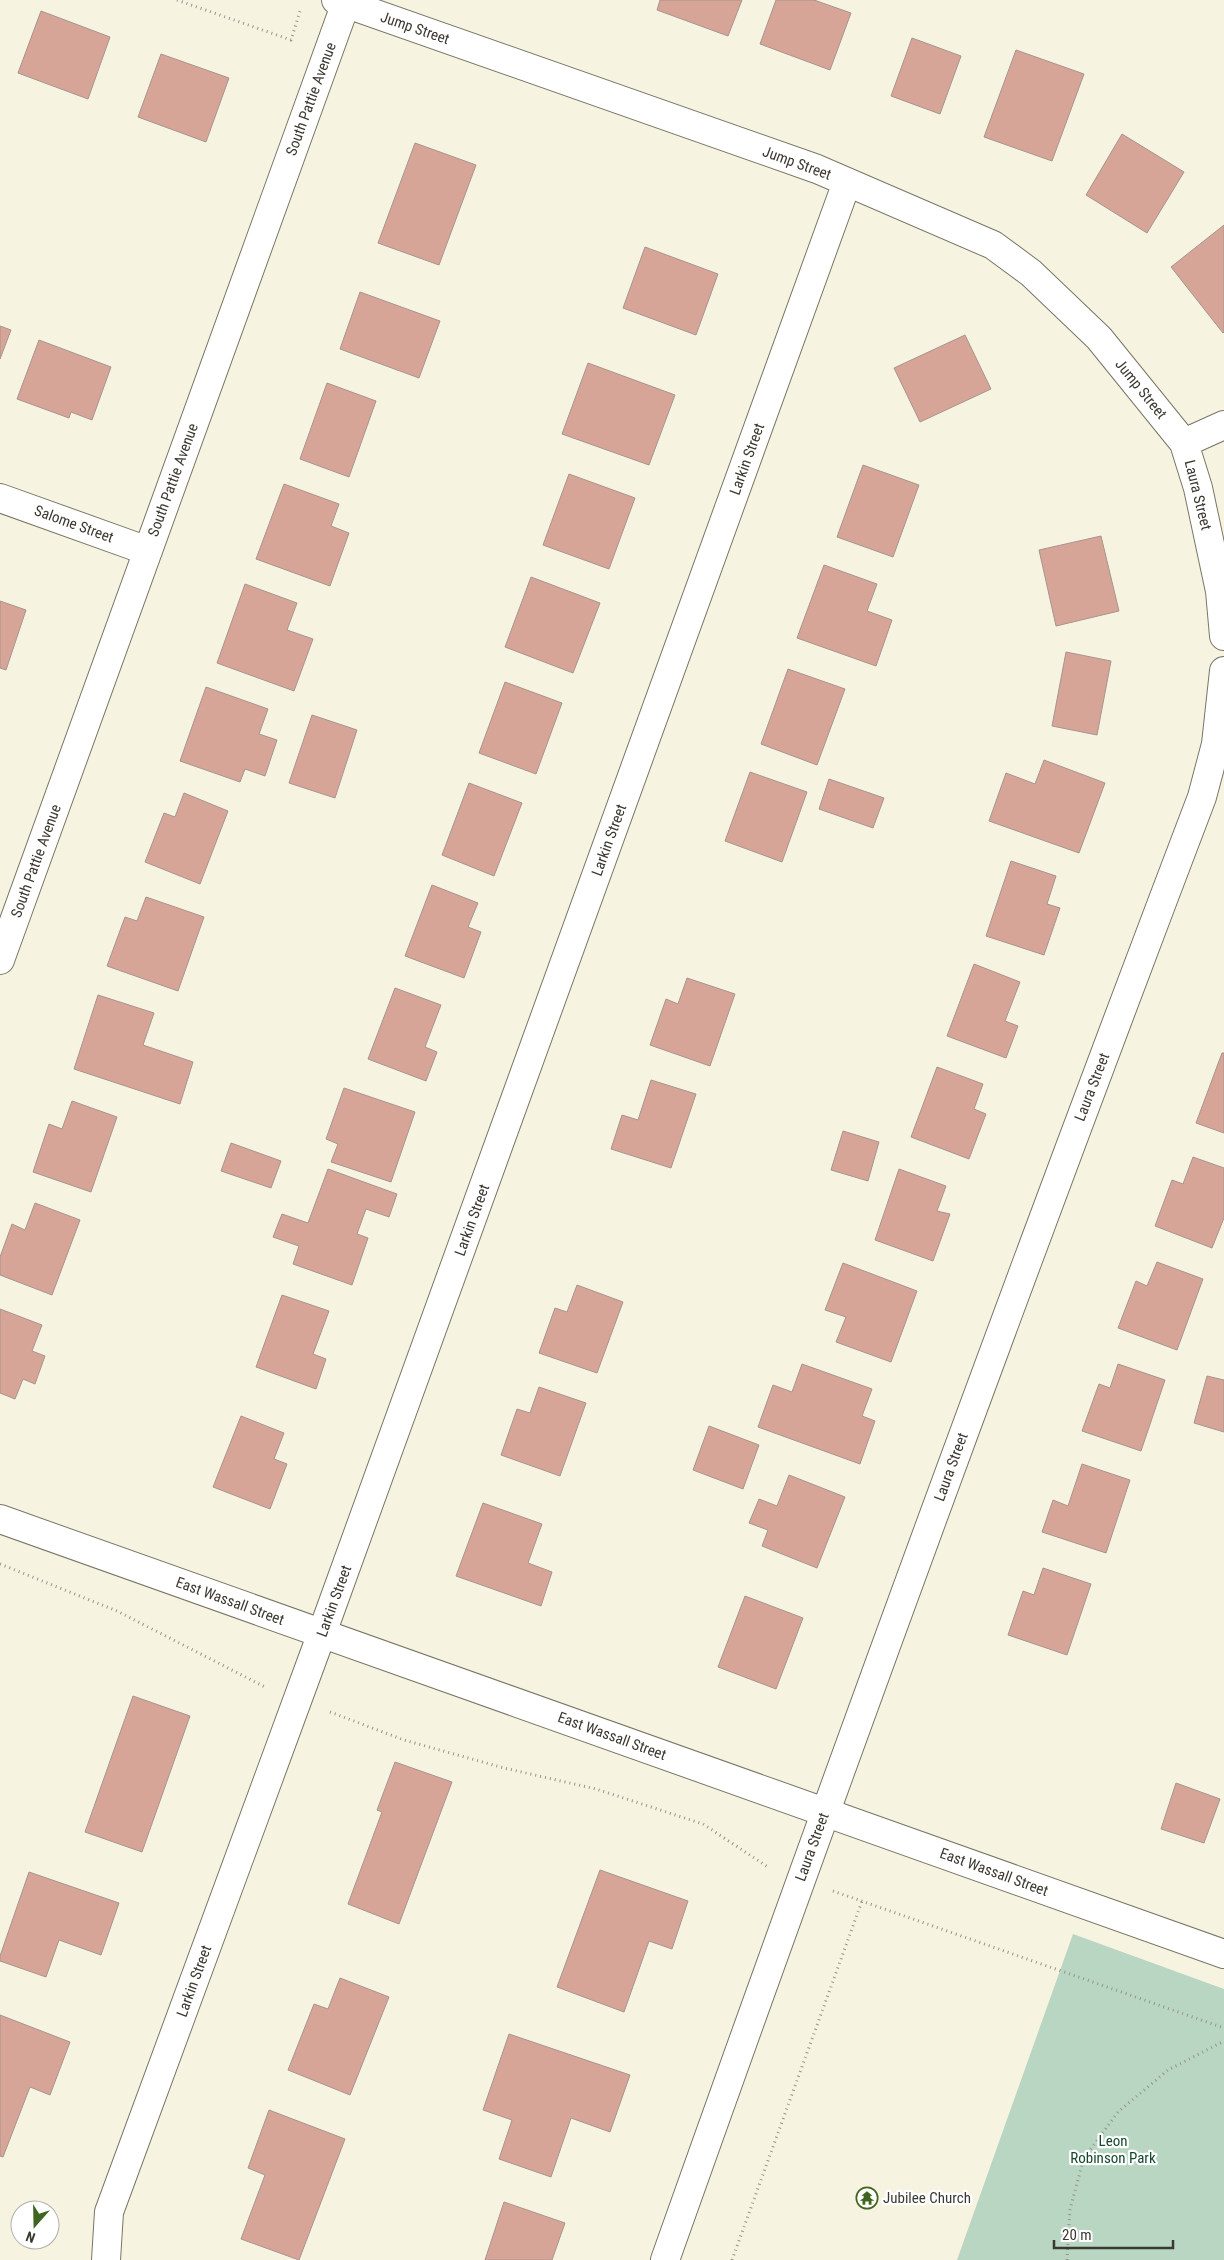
<svg xmlns="http://www.w3.org/2000/svg" width="1224" height="2260" viewBox="0 0 1224 2260" font-family="'Roboto Condensed',sans-serif">
	<rect width="100%" height="100%" fill="#f6f4e1"/>
	<path fill="#b8d6c2" d="M 1073,1934 L 1224,1989 L 1224,2260 L 957,2260 Z"/>
	<path fill="#d7a597" stroke="#a7948e" d="M 660,0 L 742,0 L 728,36 L 657,10 Z
		M 776,0 L 814,0 L 851,13 L 830,70 L 760,44 Z
		M 41,11 L 110,37 L 88,99 L 18,73 Z
		M 912,38 L 961,56 L 940,114 L 891,96 Z
		M 1016,50 L 1084,74 L 1052,161 L 984,137 Z
		M 161,54 L 229,78 L 206,142 L 138,117 Z
		M 1122,134 L 1184,172 L 1147,233 L 1086,195 Z
		M 415,143 L 476,165 L 439,265 L 378,243 Z
		M 1224,225 L 1224,332 L 1223,333 L 1171,267 Z
		M 645,247 L 718,274 L 696,335 L 623,308 Z
		M 360,292 L 440,321 L 419,378 L 340,349 Z
		M 0,326 L 11,330 L 0,359 Z
		M 965,335 L 991,389 L 920,422 L 894,368 Z
		M 39,340 L 111,367 L 92,420 L 71,412 L 69,418 L 17,399 Z
		M 588,363 L 675,395 L 649,465 L 562,434 Z
		M 327,383 L 376,401 L 349,477 L 300,459 Z
		M 863,465 L 919,485 L 893,557 L 837,537 Z
		M 569,474 L 635,498 L 609,569 L 543,545 Z
		M 284,484 L 339,504 L 331,526 L 349,533 L 330,586 L 256,559 Z
		M 1101,536 L 1119,611 L 1056,626 L 1039,550 Z
		M 824,565 L 877,584 L 867,611 L 892,620 L 876,666 L 797,638 Z
		M 531,577 L 600,603 L 573,673 L 505,647 Z
		M 245,584 L 297,603 L 287,630 L 313,639 L 294,691 L 217,663 Z
		M 0,601 L 26,610 L 6,670 L 0,668 Z
		M 1066,652 L 1111,661 L 1097,735 L 1052,726 Z
		M 788,669 L 845,689 L 817,765 L 761,744 Z
		M 505,682 L 562,703 L 536,774 L 479,753 Z
		M 206,687 L 268,709 L 259,734 L 277,740 L 265,776 L 245,769 L 240,782 L 180,761 Z
		M 312,715 L 357,730 L 335,798 L 289,783 Z
		M 1044,760 L 1105,783 L 1079,853 L 989,821 L 1006,773 L 1035,784 Z
		M 750,772 L 807,792 L 782,862 L 725,841 Z
		M 829,779 L 884,798 L 873,828 L 819,809 Z
		M 469,783 L 522,803 L 494,876 L 442,855 Z
		M 184,793 L 228,811 L 200,884 L 145,862 L 164,813 L 175,817 Z
		M 1011,861 L 1056,876 L 1047,904 L 1060,908 L 1044,955 L 986,936 Z
		M 432,885 L 478,903 L 468,927 L 481,932 L 464,978 L 405,956 Z
		M 146,897 L 204,917 L 178,991 L 107,966 L 125,917 L 137,921 Z
		M 974,964 L 1020,982 L 1005,1021 L 1018,1026 L 1006,1058 L 947,1036 Z
		M 687,978 L 735,994 L 710,1066 L 650,1045 L 666,999 L 678,1004 Z
		M 395,988 L 441,1005 L 425,1047 L 437,1052 L 426,1081 L 368,1059 Z
		M 98,995 L 154,1013 L 143,1045 L 193,1062 L 180,1104 L 74,1069 Z
		M 1222,1053 L 1224,1053 L 1224,1133 L 1196,1123 Z
		M 937,1067 L 983,1084 L 974,1109 L 986,1114 L 969,1159 L 911,1137 Z
		M 651,1080 L 696,1094 L 671,1168 L 611,1149 L 622,1115 L 638,1120 Z
		M 344,1088 L 415,1112 L 391,1182 L 331,1162 L 338,1144 L 326,1139 Z
		M 72,1101 L 117,1117 L 91,1192 L 33,1172 L 49,1124 L 62,1129 Z
		M 843,1131 L 879,1142 L 868,1181 L 831,1170 Z
		M 231,1143 L 281,1161 L 271,1188 L 221,1171 Z
		M 1193,1157 L 1224,1168 L 1224,1218 L 1212,1248 L 1155,1226 L 1172,1180 L 1183,1184 Z
		M 328,1169 L 397,1194 L 389,1217 L 366,1209 L 357,1234 L 368,1238 L 352,1285 L 293,1264 L 299,1246 L 273,1237 L 282,1214 L 308,1223 Z
		M 899,1169 L 946,1186 L 937,1211 L 950,1214 L 933,1261 L 875,1240 Z
		M 35,1203 L 80,1220 L 52,1295 L 0,1275 L 0,1257 L 12,1224 L 25,1230 Z
		M 1157,1262 L 1203,1279 L 1177,1350 L 1118,1328 L 1136,1281 L 1147,1286 Z
		M 843,1263 L 917,1291 L 891,1362 L 836,1342 L 846,1317 L 825,1310 Z
		M 577,1285 L 623,1302 L 597,1373 L 539,1353 L 555,1308 L 567,1312 Z
		M 282,1295 L 329,1311 L 313,1354 L 326,1359 L 316,1389 L 256,1367 Z
		M 0,1309 L 42,1325 L 32,1351 L 45,1356 L 35,1384 L 23,1379 L 15,1399 L 0,1393 Z
		M 802,1364 L 872,1389 L 862,1416 L 875,1421 L 860,1464 L 758,1427 L 773,1385 L 792,1392 Z
		M 1118,1364 L 1165,1380 L 1141,1451 L 1082,1431 L 1099,1384 L 1110,1388 Z
		M 1207,1376 L 1224,1380 L 1224,1432 L 1194,1423 Z
		M 539,1387 L 586,1403 L 560,1476 L 501,1455 L 517,1409 L 530,1413 Z
		M 241,1416 L 284,1433 L 274,1459 L 287,1464 L 270,1509 L 213,1487 Z
		M 709,1426 L 759,1445 L 743,1489 L 693,1470 Z
		M 1082,1464 L 1130,1480 L 1106,1553 L 1042,1532 L 1053,1500 L 1068,1506 Z
		M 789,1475 L 845,1497 L 817,1568 L 762,1546 L 768,1530 L 749,1523 L 759,1499 L 777,1506 Z
		M 483,1503 L 542,1524 L 528,1563 L 552,1572 L 541,1606 L 456,1576 Z
		M 1043,1568 L 1091,1584 L 1067,1655 L 1008,1635 L 1023,1591 L 1034,1595 Z
		M 745,1596 L 803,1618 L 776,1689 L 718,1667 Z
		M 133,1696 L 190,1716 L 142,1852 L 85,1832 Z
		M 395,1762 L 452,1782 L 399,1924 L 348,1904 L 382,1812 L 377,1810 Z
		M 1176,1783 L 1220,1799 L 1204,1843 L 1161,1829 Z
		M 600,1870 L 688,1901 L 672,1949 L 649,1941 L 624,2012 L 557,1987 Z
		M 29,1872 L 119,1903 L 101,1955 L 59,1940 L 46,1977 L 0,1961 L 0,1956 Z
		M 340,1978 L 389,1997 L 350,2095 L 288,2070 L 314,2004 L 328,2009 Z
		M 0,2015 L 70,2042 L 50,2095 L 30,2087 L 3,2157 L 0,2156 Z
		M 509,2034 L 630,2075 L 610,2132 L 571,2118 L 551,2177 L 499,2159 L 512,2120 L 483,2110 Z
		M 269,2110 L 345,2139 L 299,2260 L 241,2239 L 265,2175 L 248,2168 Z
		M 504,2202 L 565,2223 L 552,2260 L 485,2260 Z"/>
	<g fill="none" stroke-linecap="round" stroke-linejoin="round">
		<g stroke="#797666" stroke-width="30">
			<path id="minor" d="M 336,0 L 817,169 L 993,245 L 1031,273 L 1099,338 L 1184,443 L 1198,488 L 1220,591 L 1224,636
				M 1184,443 L 1224,425
				M 0,498 L 148,551
				M 0,960 L 347,0
				M 106,2260 L 109,2212 L 322,1633 L 847,182
				M 665,2260 C 839,1770 1017,1283 1202,797 L 1216,744 L 1224,671"/>
		</g>
		<g stroke="#797666" stroke-width="30">
			<path id="tertiary" d="M 0,1519 L 1224,1954"/>
		</g>
		<path stroke="#979588" stroke-width="3" stroke-dasharray="1 4" stroke-linecap="butt" d="M 177,0 L 291,40 L 301,8
			M 0,1564 L 117,1611 L 265,1687
			M 330,1712 L 404,1740 L 504,1768 L 596,1789 L 703,1824 L 768,1867
			M 833,1891 L 1224,2028
			M 732,2260 L 862,1901
			M 1067,2260 L 1070,2209 L 1084,2158 L 1118,2112 L 1168,2070 L 1224,2041"/>
		<use href="#minor" stroke="#fff" stroke-width="28"/>
		<use href="#tertiary" stroke="#fff" stroke-width="28"/>
	</g>
	<defs>
		<g id="temple-ring" transform="scale(1.125)"><circle r="9.5" fill="#fff" stroke="#40651f" stroke-width="1.5"/><path d="M0-6L5-2H3V0L6.5 2.5H4V6H1.5V3h-3V6H-4V2.5H-6.5L-3 0V-2H-5Z" fill="#40651f"/></g>
	</defs>
	<g fill-rule="evenodd">
		<use href="#temple-ring" x="867" y="2198"/>
	</g>
	<g text-anchor="middle" dominant-baseline="central" stroke-width="4.5" stroke-linejoin="round" paint-order="stroke">
		<g font-size="15" fill="#3a3931" stroke="#fff">
			<text transform="translate(415 28) rotate(19)">Jump Street</text>
			<text transform="translate(311 99) rotate(-70)">South Pattie Avenue</text>
			<text transform="translate(797 163) rotate(20)">Jump Street</text>
			<text transform="translate(1141 389) rotate(51)">Jump Street</text>
			<text transform="translate(747 459) rotate(-70)">Larkin Street</text>
			<text transform="translate(173 480) rotate(-70)">South Pattie Avenue</text>
			<text transform="translate(1198 495) rotate(76)">Laura Street</text>
			<text transform="translate(74 524) rotate(20)">Salome Street</text>
			<text transform="translate(609 840) rotate(-70)">Larkin Street</text>
			<text transform="translate(36 861) rotate(-70)">South Pattie Avenue</text>
			<text transform="translate(1092 1087) rotate(-69)">Laura Street</text>
			<text transform="translate(472 1220) rotate(-70)">Larkin Street</text>
			<text transform="translate(951 1467) rotate(-70)">Laura Street</text>
			<text transform="translate(230 1601) rotate(20)">East Wassall Street</text>
			<text transform="translate(334 1601) rotate(-70)">Larkin Street</text>
			<text transform="translate(612 1736) rotate(20)">East Wassall Street</text>
			<text transform="translate(812 1847) rotate(-70)">Laura Street</text>
			<text transform="translate(994 1872) rotate(20)">East Wassall Street</text>
			<text transform="translate(194 1981) rotate(-70)">Larkin Street</text>
		</g>
		<g font-size="15" fill="#14482c" stroke="#fff">
			<text x="1113" y="2141">Leon<tspan x="1113" dy="17">Robinson Park</tspan></text>
		</g>
		<g font-size="15" fill="#3a3931" stroke="#fff" text-anchor="start">
			<text x="883" y="2198">Jubilee Church</text>
		</g>
	</g>
	<g transform="translate(35 2225) rotate(200)"><circle r="24" fill="#ffffff" stroke="#b0b0ad"/>
	<path d="M0-4L9 19L0 12L-9 19Z" fill="#40651f"/>
	<text y="-8" font-size="14" font-weight="bold" text-anchor="middle" fill="#3a3931">N</text>
	</g>
	<path d="M1054 2240v8h119v-8" fill="none" stroke="#3a3931" stroke-width="2.5"/>
	<text x="1062" y="2240" font-size="15" fill="#3a3931" stroke="#ffffff" stroke-width="4" paint-order="stroke">20 m</text>
</svg>
